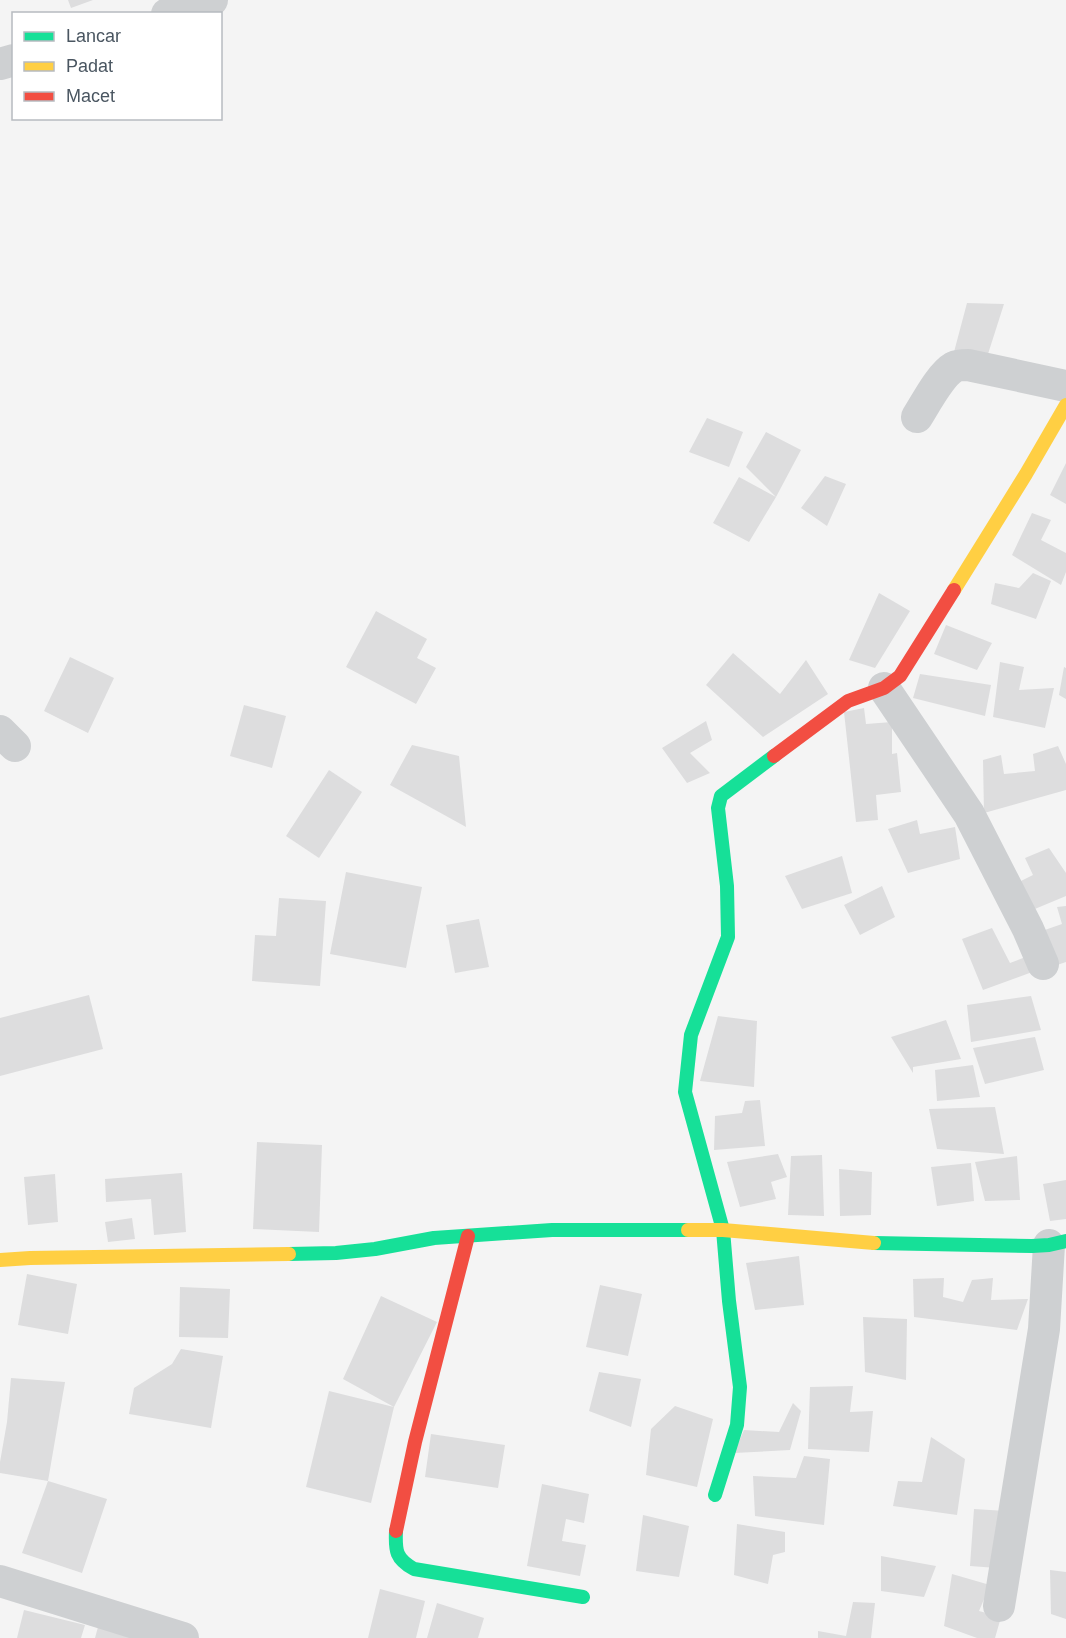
<svg xmlns="http://www.w3.org/2000/svg" width="1066" height="1638" viewBox="0 0 1066 1638" font-family="Helvetica,sans-serif">
	<rect width="100%" height="100%" fill="#f4f4f4"/>
	<path fill="#ddddde" d="M 68,0 L 93,0 L 71,8 Z
		M 967,303 L 1004,304 L 988,354 L 954,352 Z
		M 707,418 L 743,432 L 729,467 L 689,452 Z
		M 766,432 L 801,450 L 776,497 L 749,542 L 713,523 L 739,477 L 776,497 L 746,467 Z
		M 1066,463 L 1066,504 L 1050,495 Z
		M 825,476 L 846,484 L 827,526 L 801,508 Z
		M 1032,513 L 1051,520 L 1041,540 L 1066,553 L 1066,572 L 1061,585 L 1012,555 Z
		M 1033,573 L 1051,581 L 1036,619 L 991,604 L 995,583 L 1019,588 Z
		M 879,593 L 910,611 L 875,668 L 849,660 Z
		M 376,611 L 427,639 L 417,658 L 436,668 L 416,704 L 346,667 Z
		M 946,625 L 992,643 L 977,670 L 934,654 Z
		M 733,653 L 780,694 L 806,660 L 828,694 L 763,737 L 706,685 Z
		M 70,657 L 114,678 L 88,733 L 44,711 Z
		M 1000,662 L 1024,667 L 1019,690 L 1054,688 L 1045,728 L 993,717 Z
		M 1064,667 L 1066,668 L 1066,699 L 1059,695 Z
		M 920,674 L 991,685 L 985,716 L 913,698 Z
		M 244,705 L 286,716 L 272,768 L 230,756 Z
		M 864,708 L 866,724 L 892,722 L 892,754 L 897,753 L 901,792 L 876,795 L 878,820 L 856,822 L 844,712 Z
		M 706,721 L 712,740 L 690,753 L 710,773 L 687,783 L 662,748 Z
		M 412,745 L 459,756 L 466,827 L 390,785 Z
		M 1058,746 L 1066,764 L 1066,790 L 984,813 L 983,760 L 1001,755 L 1004,774 L 1035,771 L 1033,754 Z
		M 329,770 L 362,792 L 319,858 L 286,836 Z
		M 917,820 L 920,834 L 955,827 L 960,859 L 908,873 L 888,829 Z
		M 1049,848 L 1066,873 L 1066,896 L 1030,911 L 1013,885 L 1033,875 L 1025,858 Z
		M 842,856 L 852,893 L 802,909 L 785,876 Z
		M 346,872 L 422,887 L 406,968 L 330,954 Z
		M 882,886 L 895,917 L 860,935 L 844,905 Z
		M 279,898 L 326,901 L 320,986 L 252,981 L 255,935 L 276,936 Z
		M 1066,906 L 1066,962 L 1054,966 L 1039,932 L 1062,924 L 1057,907 Z
		M 479,919 L 489,967 L 455,973 L 446,925 Z
		M 992,928 L 1010,963 L 1028,956 L 1035,971 L 983,990 L 962,939 Z
		M 89,995 L 103,1049 L 0,1076 L 0,1018 Z
		M 1031,996 L 1041,1030 L 971,1042 L 967,1005 Z
		M 718,1016 L 757,1021 L 754,1087 L 700,1081 Z
		M 946,1020 L 961,1059 L 913,1067 L 913,1073 L 891,1037 Z
		M 1035,1037 L 1044,1070 L 985,1084 L 973,1048 Z
		M 973,1065 L 980,1097 L 937,1101 L 935,1070 Z
		M 760,1100 L 765,1146 L 714,1150 L 715,1116 L 742,1113 L 745,1101 Z
		M 995,1107 L 1004,1154 L 937,1149 L 929,1109 Z
		M 257,1142 L 322,1145 L 319,1232 L 253,1229 Z
		M 778,1154 L 787,1177 L 771,1182 L 776,1199 L 740,1207 L 727,1162 Z
		M 822,1155 L 824,1216 L 788,1215 L 791,1156 Z
		M 1017,1156 L 1020,1200 L 985,1201 L 975,1162 Z
		M 971,1163 L 974,1201 L 937,1206 L 931,1167 Z
		M 839,1169 L 872,1172 L 871,1215 L 840,1216 Z
		M 182,1173 L 186,1232 L 154,1235 L 151,1199 L 106,1202 L 105,1179 Z
		M 55,1174 L 58,1222 L 28,1225 L 24,1177 Z
		M 1066,1180 L 1066,1219 L 1050,1221 L 1043,1184 Z
		M 132,1218 L 135,1239 L 108,1242 L 105,1222 Z
		M 799,1256 L 804,1305 L 755,1310 L 746,1263 Z
		M 27,1274 L 77,1284 L 68,1334 L 18,1325 Z
		M 944,1278 L 943,1297 L 963,1302 L 972,1280 L 993,1278 L 991,1300 L 1028,1299 L 1017,1330 L 914,1317 L 913,1279 Z
		M 600,1285 L 642,1294 L 628,1356 L 586,1347 Z
		M 180,1287 L 230,1289 L 228,1338 L 179,1337 Z
		M 381,1296 L 437,1322 L 394,1407 L 343,1379 Z
		M 863,1317 L 907,1319 L 906,1380 L 865,1372 Z
		M 181,1349 L 223,1356 L 211,1428 L 129,1414 L 134,1388 L 172,1364 Z
		M 599,1372 L 641,1379 L 631,1427 L 589,1411 Z
		M 11,1378 L 65,1382 L 48,1481 L 107,1499 L 82,1573 L 22,1553 L 48,1481 L 0,1473 L 0,1462 L 7,1422 Z
		M 853,1386 L 850,1412 L 873,1411 L 869,1452 L 808,1449 L 810,1387 Z
		M 329,1391 L 394,1407 L 371,1503 L 306,1487 Z
		M 793,1403 L 801,1411 L 790,1450 L 734,1453 L 744,1430 L 779,1432 Z
		M 675,1406 L 713,1419 L 697,1487 L 646,1475 L 651,1429 Z
		M 431,1434 L 505,1445 L 498,1488 L 425,1477 Z
		M 931,1437 L 965,1459 L 957,1515 L 893,1506 L 898,1481 L 922,1482 Z
		M 804,1456 L 830,1459 L 824,1525 L 755,1516 L 753,1476 L 796,1478 Z
		M 542,1484 L 589,1494 L 584,1523 L 566,1519 L 562,1541 L 586,1545 L 580,1576 L 527,1566 Z
		M 974,1509 L 1006,1511 L 997,1568 L 970,1566 Z
		M 643,1515 L 689,1526 L 679,1577 L 636,1571 Z
		M 737,1524 L 785,1532 L 785,1552 L 773,1555 L 768,1584 L 734,1575 Z
		M 881,1556 L 936,1566 L 924,1597 L 881,1591 Z
		M 1050,1570 L 1066,1572 L 1066,1619 L 1051,1614 Z
		M 952,1574 L 990,1585 L 979,1611 L 1001,1617 L 995,1638 L 977,1638 L 944,1626 Z
		M 380,1589 L 425,1601 L 416,1638 L 368,1638 Z
		M 853,1602 L 875,1603 L 871,1638 L 818,1638 L 818,1631 L 846,1636 Z
		M 437,1603 L 484,1618 L 478,1638 L 427,1638 Z
		M 24,1610 L 85,1625 L 81,1638 L 17,1638 Z
		M 98,1627 L 139,1638 L 95,1638 Z"/>
	<g fill="none" stroke-linecap="round" stroke-linejoin="round">
		<path stroke="#ced0d2" stroke-width="32" d="M 167,14 L 212,0
			M 0,64 L 14,60
			M 917,417 C 926,403 940,375 954,367 C 958,365 963,365 968,365 L 1066,386
			M 884,688 L 969,814 L 1028,929 L 1043,964
			M 0,731 L 15,746
			M 0,1581 L 183,1638
			M 999,1606 L 1044,1329 L 1049,1245"/>
		<path stroke="#16e098" stroke-width="14" d="M 874,1243 L 1032,1246 L 1049,1245 L 1066,1241
			M 289,1254 L 336,1253 L 375,1249 L 434,1238 L 552,1230 L 688,1230
			M 715,1495 L 737,1425 L 740,1387 L 729,1301 L 723,1230 L 685,1092 L 691,1035 L 728,937 L 727,886 L 718,808 L 721,796 L 774,756
			M 396,1531 C 395,1551 396,1559 414,1569 L 583,1597"/>
		<path stroke="#ffcf43" stroke-width="14" d="M 954,590 L 1026,474 L 1066,405
			M 688,1230 L 723,1230 L 874,1243
			M 0,1260 L 30,1258 L 289,1254"/>
		<path stroke="#f24e42" stroke-width="14" d="M 774,756 L 848,701 L 884,688 L 900,676 L 954,590
			M 396,1531 L 415,1442 L 468,1236"/>
	</g>
	<rect x="12" y="12" width="210" height="108" fill="#ffffff" stroke="#b7bbc0" stroke-width="1.5"/>
	<rect x="24" y="32" width="30" height="9" fill="#16e098" stroke="#b7bbc0" stroke-width="1.5"/>
	<text x="66" y="42" font-size="18" fill="#4a5661">Lancar</text>
	<rect x="24" y="62" width="30" height="9" fill="#ffcf43" stroke="#b7bbc0" stroke-width="1.5"/>
	<text x="66" y="72" font-size="18" fill="#4a5661">Padat</text>
	<rect x="24" y="92" width="30" height="9" fill="#f24e42" stroke="#b7bbc0" stroke-width="1.5"/>
	<text x="66" y="102" font-size="18" fill="#4a5661">Macet</text>
</svg>
